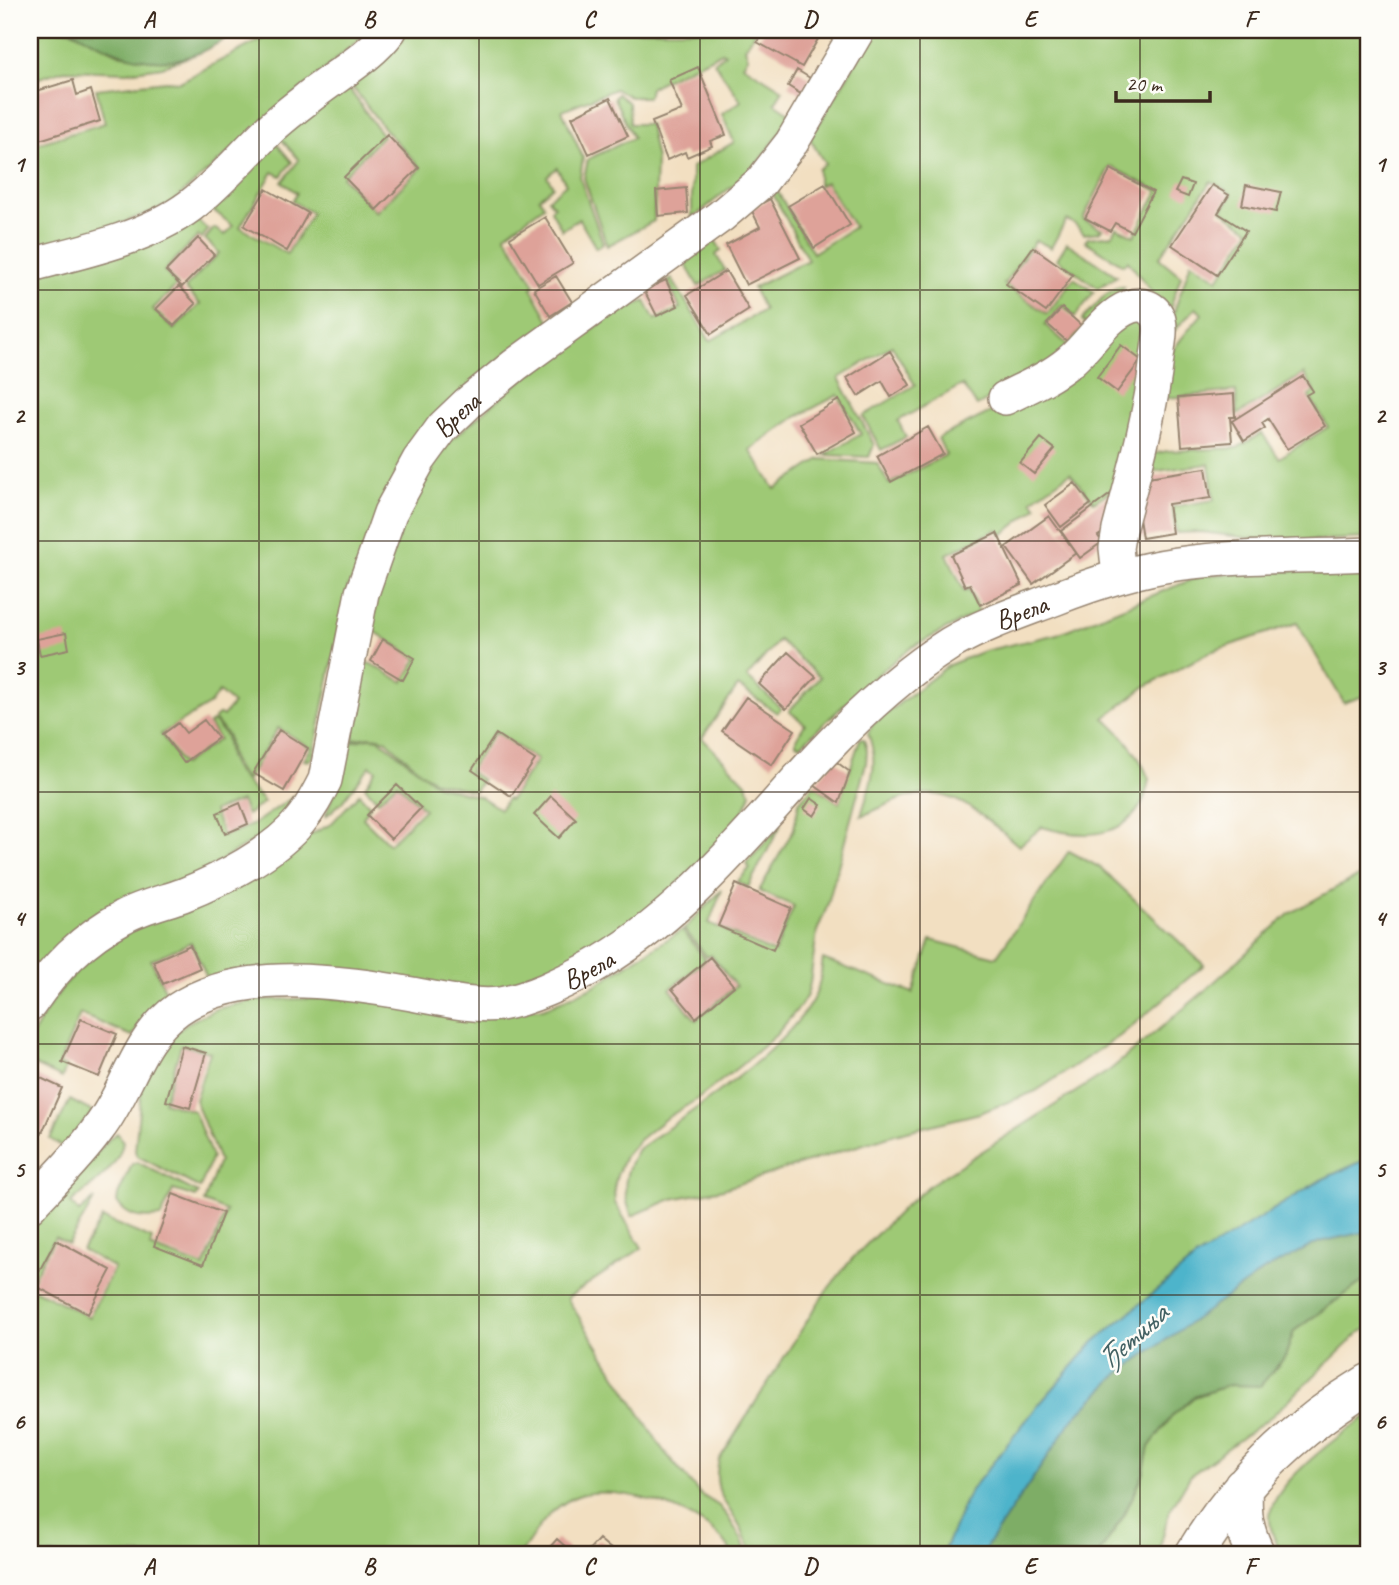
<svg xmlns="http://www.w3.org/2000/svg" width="1399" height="1585" viewBox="0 0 1399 1585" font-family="Caveat,sans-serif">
	<rect width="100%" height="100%" fill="#fdfcf7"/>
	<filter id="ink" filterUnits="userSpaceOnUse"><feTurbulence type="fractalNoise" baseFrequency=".0143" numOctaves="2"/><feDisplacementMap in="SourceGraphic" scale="14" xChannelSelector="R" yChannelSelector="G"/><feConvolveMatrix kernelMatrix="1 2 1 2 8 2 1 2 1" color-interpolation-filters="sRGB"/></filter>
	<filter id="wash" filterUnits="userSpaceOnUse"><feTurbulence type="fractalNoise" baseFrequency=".00686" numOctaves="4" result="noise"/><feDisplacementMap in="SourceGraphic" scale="28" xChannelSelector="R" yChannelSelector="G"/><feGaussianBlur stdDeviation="1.57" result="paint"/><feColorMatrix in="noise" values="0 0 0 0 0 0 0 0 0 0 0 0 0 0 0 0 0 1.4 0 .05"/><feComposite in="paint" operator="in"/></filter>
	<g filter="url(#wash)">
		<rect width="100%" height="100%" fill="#f2dfc1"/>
		<path fill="#9ec975" stroke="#6c7a4a" stroke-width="2" d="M 30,30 L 70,30 L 121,55 L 179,58 L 198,53 L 162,67 L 127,72 L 64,70 L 30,81 Z
			M 279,30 L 370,30 L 169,205 L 30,258 L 30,146 L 105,123 L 96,89 L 166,81 L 180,82 Z
			M 401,30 L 756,30 L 745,48 L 748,57 L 743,65 L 783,90 L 775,103 L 791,114 L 778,136 L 752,170 L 692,219 L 692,167 L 734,142 L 722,114 L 741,101 L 714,62 L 725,54 L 722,52 C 698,65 673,74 650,88 L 648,97 L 630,97 L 615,89 L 562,110 L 583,158 L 580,178 L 603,243 L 596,248 L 579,219 L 562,230 L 551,210 L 554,206 L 548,199 L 566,184 L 557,168 L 547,176 L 553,186 L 539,198 L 544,206 L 505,235 L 535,285 L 531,288 L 550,322 L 496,362 L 348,587 L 313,757 L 308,761 L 304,760 L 311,748 L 278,728 L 247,780 L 238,770 L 231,756 L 228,736 L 214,719 L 220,714 L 223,716 L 233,704 L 219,692 L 210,704 L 161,734 L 183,765 L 219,739 L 209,724 L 213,721 L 226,736 L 229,757 L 235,770 L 264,802 L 247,815 L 241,801 L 214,811 L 223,836 L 252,825 L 296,795 L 302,795 L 269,831 L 30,978 L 30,273 L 190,214 L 208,230 L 201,239 L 198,236 L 164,271 L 177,285 L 153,309 L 174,329 L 200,304 L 185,288 L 219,253 L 205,239 L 214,228 L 225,235 L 233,226 L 212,209 L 272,138 L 292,162 L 281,176 L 273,172 L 240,227 L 287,254 L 312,213 L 292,201 L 297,193 L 282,182 L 299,160 L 277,134 L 344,82 L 383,136 L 342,177 L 376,212 L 421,168 L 386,131 L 347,80 Z
			M 875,30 L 1369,30 L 1369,538 L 1278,542 L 1202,532 L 1176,533 L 1172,507 L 1214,500 L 1209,464 L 1142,473 L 1147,455 L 1168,451 L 1237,448 L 1262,433 L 1279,458 L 1328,427 L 1309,396 L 1315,392 L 1304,374 L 1237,415 L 1236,391 L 1157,399 C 1165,356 1173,347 1202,314 L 1196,308 L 1164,341 L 1191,262 L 1218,279 L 1250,230 L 1222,211 L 1232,194 L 1211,181 L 1159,258 L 1181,276 L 1168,314 L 1128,261 L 1123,265 L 1085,241 L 1088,238 L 1112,235 L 1116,227 L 1134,236 L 1158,191 L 1110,166 L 1083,219 L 1102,229 L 1099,232 L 1084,234 L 1075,224 L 1066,220 L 1051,248 L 1036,240 L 1004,284 L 1047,314 L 1074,278 L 1094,292 L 1075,317 L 1062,305 L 1045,325 L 1068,345 L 1086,324 L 1082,320 L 1105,295 L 1119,286 L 1124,287 L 1108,310 L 1059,359 L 977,406 L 962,385 L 898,421 L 906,437 L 881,450 L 863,416 L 915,385 L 892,346 L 839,378 L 874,445 L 869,457 L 825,455 L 861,434 L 838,395 L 796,417 L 750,450 L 775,489 L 820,459 L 877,463 L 889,484 L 946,455 L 938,438 L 1001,407 L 1116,323 L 1151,321 L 1121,484 L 1094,502 L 1070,473 L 1032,500 L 1037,507 L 1002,535 L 998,529 L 947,554 L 964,591 L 969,589 L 979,612 L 912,647 L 873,678 L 801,745 L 796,744 L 796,739 L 805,724 L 789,711 L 820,677 L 779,640 L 747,677 L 781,708 L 777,713 L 738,686 L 702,738 L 746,783 L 751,793 C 745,815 726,833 711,850 C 653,914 583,968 497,988 L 207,978 L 191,942 L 151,960 L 169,998 L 132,1036 L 80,1014 L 59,1064 L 66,1067 L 62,1078 L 30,1063 C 30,1057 28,1048 30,1041 C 32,1035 37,1028 40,1022 C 62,981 92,953 131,930 L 331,824 L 359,794 L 370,806 L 363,818 L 389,844 L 424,809 L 397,783 L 378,801 L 365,787 L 376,770 L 370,766 L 342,802 L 325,817 L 352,742 L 369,738 L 379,739 L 437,785 L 481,797 L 500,809 L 507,799 L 510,800 L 537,760 L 495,732 L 469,771 L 482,780 L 475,791 L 437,782 L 422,773 L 386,740 C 374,735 364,737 352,740 L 361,699 L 364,663 L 371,664 L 403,682 L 417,659 L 371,629 L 376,596 L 408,510 L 430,469 L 450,441 L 514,386 L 611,316 L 645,301 L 655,320 L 680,308 L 668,281 L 672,279 L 710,341 L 764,310 L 753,288 L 808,260 L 772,192 L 775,187 L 813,253 L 854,227 L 826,182 L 818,186 L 818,169 L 825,164 L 810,139 Z
			M 617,94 L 629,103 L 630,124 L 649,124 L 656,160 L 654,221 L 607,246 L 584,178 L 588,159 L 633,138 L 614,98 Z
			M 715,240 L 721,250 L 716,255 L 725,270 L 698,286 L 685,263 Z
			M 1067,243 L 1117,276 L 1098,288 L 1057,259 Z
			M 1369,567 L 1369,694 L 1344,703 L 1297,623 L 1210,652 L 1146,686 L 1104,718 C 1125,736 1139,754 1149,779 C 1140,838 1089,841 1042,827 L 1019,846 C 988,821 956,785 911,796 C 895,799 878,810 861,816 C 870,784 880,766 868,733 L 873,724 L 949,665 L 984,651 L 1057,634 L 1203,575 Z
			M 860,739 L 864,739 L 867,750 L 866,763 L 827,907 L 817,931 L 810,983 L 807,995 L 801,1005 L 776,1035 L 741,1065 L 699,1098 L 665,1119 L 639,1140 L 625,1156 L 617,1175 L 614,1188 L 615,1203 L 642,1248 L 567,1298 L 663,1450 L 700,1494 L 719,1506 L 728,1517 L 742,1540 L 747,1555 L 732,1555 C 718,1514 614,1480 575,1497 C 546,1510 537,1531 520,1555 L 30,1555 L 30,1287 L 89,1317 L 114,1268 L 82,1250 L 102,1218 L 152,1239 L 150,1247 L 204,1267 L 226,1211 L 204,1202 L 219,1161 L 195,1100 L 210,1052 L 181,1045 L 164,1102 L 194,1111 L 212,1157 L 200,1188 L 137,1156 L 135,1151 L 141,1090 L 154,1058 L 174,1033 L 187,1023 L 216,1009 L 255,1000 L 333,998 L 543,1009 L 592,987 L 682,930 L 706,960 L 670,989 L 696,1020 L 736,986 L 711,955 L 707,957 L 684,929 L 722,890 L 709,923 L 774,953 L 794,906 L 759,891 L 794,829 L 799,802 L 814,785 L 839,803 Z
			M 782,823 L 748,887 L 737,882 L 750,868 L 746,864 Z
			M 1069,851 L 1101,868 L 1204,965 L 1120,1036 L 1036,1091 L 980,1113 L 895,1134 L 723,1189 L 672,1199 L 632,1216 C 621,1192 624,1171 638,1149 C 688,1114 794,1046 817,991 C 821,981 821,969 823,959 L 913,993 L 931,940 L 996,957 Z
			M 1369,872 L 1369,1158 L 1321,1180 L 1197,1257 L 1094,1342 L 1036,1408 L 969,1493 L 942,1555 L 753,1555 C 749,1547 745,1537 741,1529 C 727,1503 711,1492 719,1460 L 824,1294 L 851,1260 L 903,1208 L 931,1184 L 1110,1070 L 1200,995 L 1289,914 L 1345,883 Z
			M 70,1100 L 93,1112 L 63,1147 L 50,1139 Z
			M 117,1133 L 123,1140 C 122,1166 89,1187 71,1203 L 79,1212 L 95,1199 L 68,1244 L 55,1237 L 30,1284 L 30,1226 L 111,1137 Z
			M 137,1162 L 198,1193 L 196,1197 L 173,1190 L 161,1217 C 143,1219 128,1219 117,1202 L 118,1195 L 132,1164 Z
			M 1369,1277 L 1369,1328 L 1359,1333 L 1273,1415 L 1191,1475 L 1169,1512 L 1158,1555 L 1098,1555 L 1123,1517 L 1143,1475 L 1149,1447 L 1173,1415 L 1194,1397 L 1229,1385 L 1260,1385 L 1285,1357 L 1294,1331 Z
			M 1369,1415 L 1369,1555 L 1285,1555 C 1275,1544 1267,1526 1271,1510 C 1280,1478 1342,1433 1369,1415 Z"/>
		<path fill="#7ead66" stroke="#5c6c42" stroke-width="2" d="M 70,30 L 242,30 C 228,37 213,47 199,53 C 150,73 112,50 70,30 Z
			M 1369,1231 L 1369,1277 L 1294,1331 L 1285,1357 L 1260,1386 L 1229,1385 L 1194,1397 L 1173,1415 L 1149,1447 L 1143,1475 L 1123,1517 L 1098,1555 L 984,1555 L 987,1546 L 1073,1419 L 1119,1373 L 1266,1269 L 1319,1242 Z"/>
		<path fill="#4db4cb" stroke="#446f74" stroke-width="2" d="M 1369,1158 L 1369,1231 L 1319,1242 L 1266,1269 L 1119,1373 L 1073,1419 L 987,1546 L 984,1555 L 942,1555 L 969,1493 L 1036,1408 L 1094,1342 L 1197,1257 L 1321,1180 Z"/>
		<g id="blocks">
			<path fill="#dea299" d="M 765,30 L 819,30 L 822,32 L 802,67 L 757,42 Z
				M 698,67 L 726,135 L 710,141 L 712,146 L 687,157 L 685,152 L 667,160 L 652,122 L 682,110 L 669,80 Z
				M 797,70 L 810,78 L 801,94 L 788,86 Z
				M 73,80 L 77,95 L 91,90 L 100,121 L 30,143 L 30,93 Z
				M 610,98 L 628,136 L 589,154 L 572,117 Z
				M 387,135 L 419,168 L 376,210 L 344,177 Z
				M 1111,169 L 1153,192 L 1132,232 L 1115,223 L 1110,231 L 1085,218 Z
				M 1181,180 L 1193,184 L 1188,197 L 1175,192 Z
				M 825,184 L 850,225 L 814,248 L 788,206 Z
				M 1212,185 L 1229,195 L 1218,213 L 1246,231 L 1217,275 L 1172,245 Z
				M 1246,185 L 1281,192 L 1276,212 L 1242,205 Z
				M 686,188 L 688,213 L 658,216 L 656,191 Z
				M 266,189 L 308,213 L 287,251 L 244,226 Z
				M 770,199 L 800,258 L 746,285 L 726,245 L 760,227 L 751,209 Z
				M 545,217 L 573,263 L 538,284 L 510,238 Z
				M 198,238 L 214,255 L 182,287 L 166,271 Z
				M 1033,247 L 1073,275 L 1046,312 L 1006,284 Z
				M 726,271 L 749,310 L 711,334 L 687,295 Z
				M 556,276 L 572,302 L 550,316 L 534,289 Z
				M 666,280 L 678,306 L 657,316 L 644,290 Z
				M 179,286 L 196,304 L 174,326 L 156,309 Z
				M 1062,308 L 1083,327 L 1069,343 L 1047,324 Z
				M 1121,345 L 1141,360 L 1117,392 L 1097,377 Z
				M 890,351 L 910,385 L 891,397 L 882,381 L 858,396 L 847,378 Z
				M 1303,376 L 1313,391 L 1306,395 L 1325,426 L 1287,449 L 1268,419 L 1262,423 L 1265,428 L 1244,441 L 1232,421 Z
				M 1234,394 L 1235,417 L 1230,417 L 1232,442 L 1182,446 L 1178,398 Z
				M 839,400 L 856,432 L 817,454 L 799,423 Z
				M 928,427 L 943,454 L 891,482 L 877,456 Z
				M 1041,438 L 1055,449 L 1034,474 L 1020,463 Z
				M 1206,468 L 1211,498 L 1168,504 L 1172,533 L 1142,538 L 1136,499 L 1142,478 Z
				M 1075,483 L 1091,504 L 1061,527 L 1045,505 Z
				M 1116,490 L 1107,530 L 1098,536 L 1102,542 L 1080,558 L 1061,531 Z
				M 1049,516 L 1076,553 L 1033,584 L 1006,547 Z
				M 997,533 L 1022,585 L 980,605 L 970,584 L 965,586 L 951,555 Z
				M 66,633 L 69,649 L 40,655 L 37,639 Z
				M 383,639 L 415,658 L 403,680 L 371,661 Z
				M 788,652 L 816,677 L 786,709 L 759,684 Z
				M 746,697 L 795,730 L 772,765 L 722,731 Z
				M 204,720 L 218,738 L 184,763 L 163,734 L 178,723 L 186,733 Z
				M 279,730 L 308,748 L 284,791 L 253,773 Z
				M 496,734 L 535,760 L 511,796 L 472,770 Z
				M 834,760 L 850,772 L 839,803 L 814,785 Z
				M 397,785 L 421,808 L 391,839 L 367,815 Z
				M 551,796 L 576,819 L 559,838 L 534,815 Z
				M 811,798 L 821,805 L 814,816 L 804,809 Z
				M 240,803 L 248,824 L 225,834 L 217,813 Z
				M 736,884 L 791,908 L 773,950 L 718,926 Z
				M 190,945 L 200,968 L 163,984 L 153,961 Z
				M 710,957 L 734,986 L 696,1018 L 672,989 Z
				M 81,1019 L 117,1034 L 99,1077 L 62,1062 Z
				M 182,1046 L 206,1053 L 190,1108 L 166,1101 Z
				M 30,1073 L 62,1088 L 42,1133 L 30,1127 Z
				M 173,1194 L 223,1213 L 203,1265 L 154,1246 Z
				M 56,1240 L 111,1270 L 88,1314 L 32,1284 Z
				M 557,1539 L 575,1555 L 543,1555 Z
				M 599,1539 L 618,1555 L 584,1555 Z"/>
		</g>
	</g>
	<g filter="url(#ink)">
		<use href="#blocks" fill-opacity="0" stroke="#968470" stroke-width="2"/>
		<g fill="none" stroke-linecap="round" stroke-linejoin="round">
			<g stroke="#968470" stroke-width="36">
				<g id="minor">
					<path d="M 30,265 C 81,252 147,238 190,206 C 219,184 241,157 267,132 C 278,121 291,111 304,101 C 332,77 368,60 390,30"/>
					<path d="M 1005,398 C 1028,387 1051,377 1070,361 C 1090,345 1104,317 1129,307 C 1141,302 1155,307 1159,320 C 1162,331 1158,347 1157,358 C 1150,417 1134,473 1119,530 L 1116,548 L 1119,576"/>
					<path id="s1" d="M 30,1004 C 55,967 83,938 123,917 C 141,907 163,902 183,895 C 221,880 274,853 300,821 C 311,808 318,794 325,780 L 362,593 L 390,513 L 419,460 L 443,427 L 468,403 L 515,365 L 721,216 L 761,182 L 792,142 L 858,30"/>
					<path id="s2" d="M 30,1206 C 53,1181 79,1156 99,1128 C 129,1089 136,1039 178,1009 C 240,966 342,982 412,994 C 440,999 472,1007 500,1004 C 530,999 562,983 589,969 C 684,917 750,829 823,752 C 860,713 906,671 951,643 C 984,624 1020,612 1054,599 C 1095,583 1134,570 1177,564 C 1241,555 1305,557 1369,554"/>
				</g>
			</g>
			<g stroke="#968470" stroke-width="41">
				<path id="major" d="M 1243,1487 C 1242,1515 1243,1529 1256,1555
					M 1194,1555 C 1237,1484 1298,1426 1369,1383"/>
			</g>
			<use href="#minor" stroke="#fff" stroke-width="33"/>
			<use href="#major" stroke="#fff" stroke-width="38"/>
		</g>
	</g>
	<path fill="none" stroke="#3b2a1e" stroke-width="2" stroke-opacity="0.55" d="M 259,30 L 259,1555M 479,30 L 479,1555M 700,30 L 700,1555M 920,30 L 920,1555M 1140,30 L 1140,1555M 30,290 L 1369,290M 30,541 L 1369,541M 30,792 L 1369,792M 30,1044 L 1369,1044M 30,1295 L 1369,1295"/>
	<g text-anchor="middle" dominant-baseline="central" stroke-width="5" stroke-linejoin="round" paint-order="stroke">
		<g font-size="28" fill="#3b2a1e" stroke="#fdfcf7">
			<text stroke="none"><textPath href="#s1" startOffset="775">Врела</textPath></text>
			<text stroke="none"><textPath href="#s2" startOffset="1239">Врела</textPath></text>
			<text stroke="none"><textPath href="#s2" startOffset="672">Врела</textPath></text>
		</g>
		<g font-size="30" font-style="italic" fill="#426163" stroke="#fdfcf7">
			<text transform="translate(1132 1337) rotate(-42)">Ђетиња</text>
		</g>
	</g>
	<rect width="1399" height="1585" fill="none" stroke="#fdfcf7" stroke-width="77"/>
	<path d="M1116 91v10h94v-10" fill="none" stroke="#3b2a1e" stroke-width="3.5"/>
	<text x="1126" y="91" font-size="21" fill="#3b2a1e" stroke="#fdfcf7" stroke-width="5" paint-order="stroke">20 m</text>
	<rect x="38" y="38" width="1322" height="1508" fill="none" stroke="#3b2a1e" stroke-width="2.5"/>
	<g font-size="23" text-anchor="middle" font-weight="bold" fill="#3b2a1e">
		<text x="149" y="27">A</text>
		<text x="369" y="27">B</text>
		<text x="589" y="27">C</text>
		<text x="810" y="27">D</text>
		<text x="1030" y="27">E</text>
		<text x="1250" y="27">F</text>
		<text x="19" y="172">1</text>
		<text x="1380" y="172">1</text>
		<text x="19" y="423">2</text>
		<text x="1380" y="423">2</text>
		<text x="19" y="675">3</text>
		<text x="1380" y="675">3</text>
		<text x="19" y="926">4</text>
		<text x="1380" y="926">4</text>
		<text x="19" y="1177">5</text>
		<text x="1380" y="1177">5</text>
		<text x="19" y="1429">6</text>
		<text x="1380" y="1429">6</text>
		<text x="149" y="1574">A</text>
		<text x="369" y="1574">B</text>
		<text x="589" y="1574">C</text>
		<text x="810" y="1574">D</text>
		<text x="1030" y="1574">E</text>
		<text x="1250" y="1574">F</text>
	</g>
</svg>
